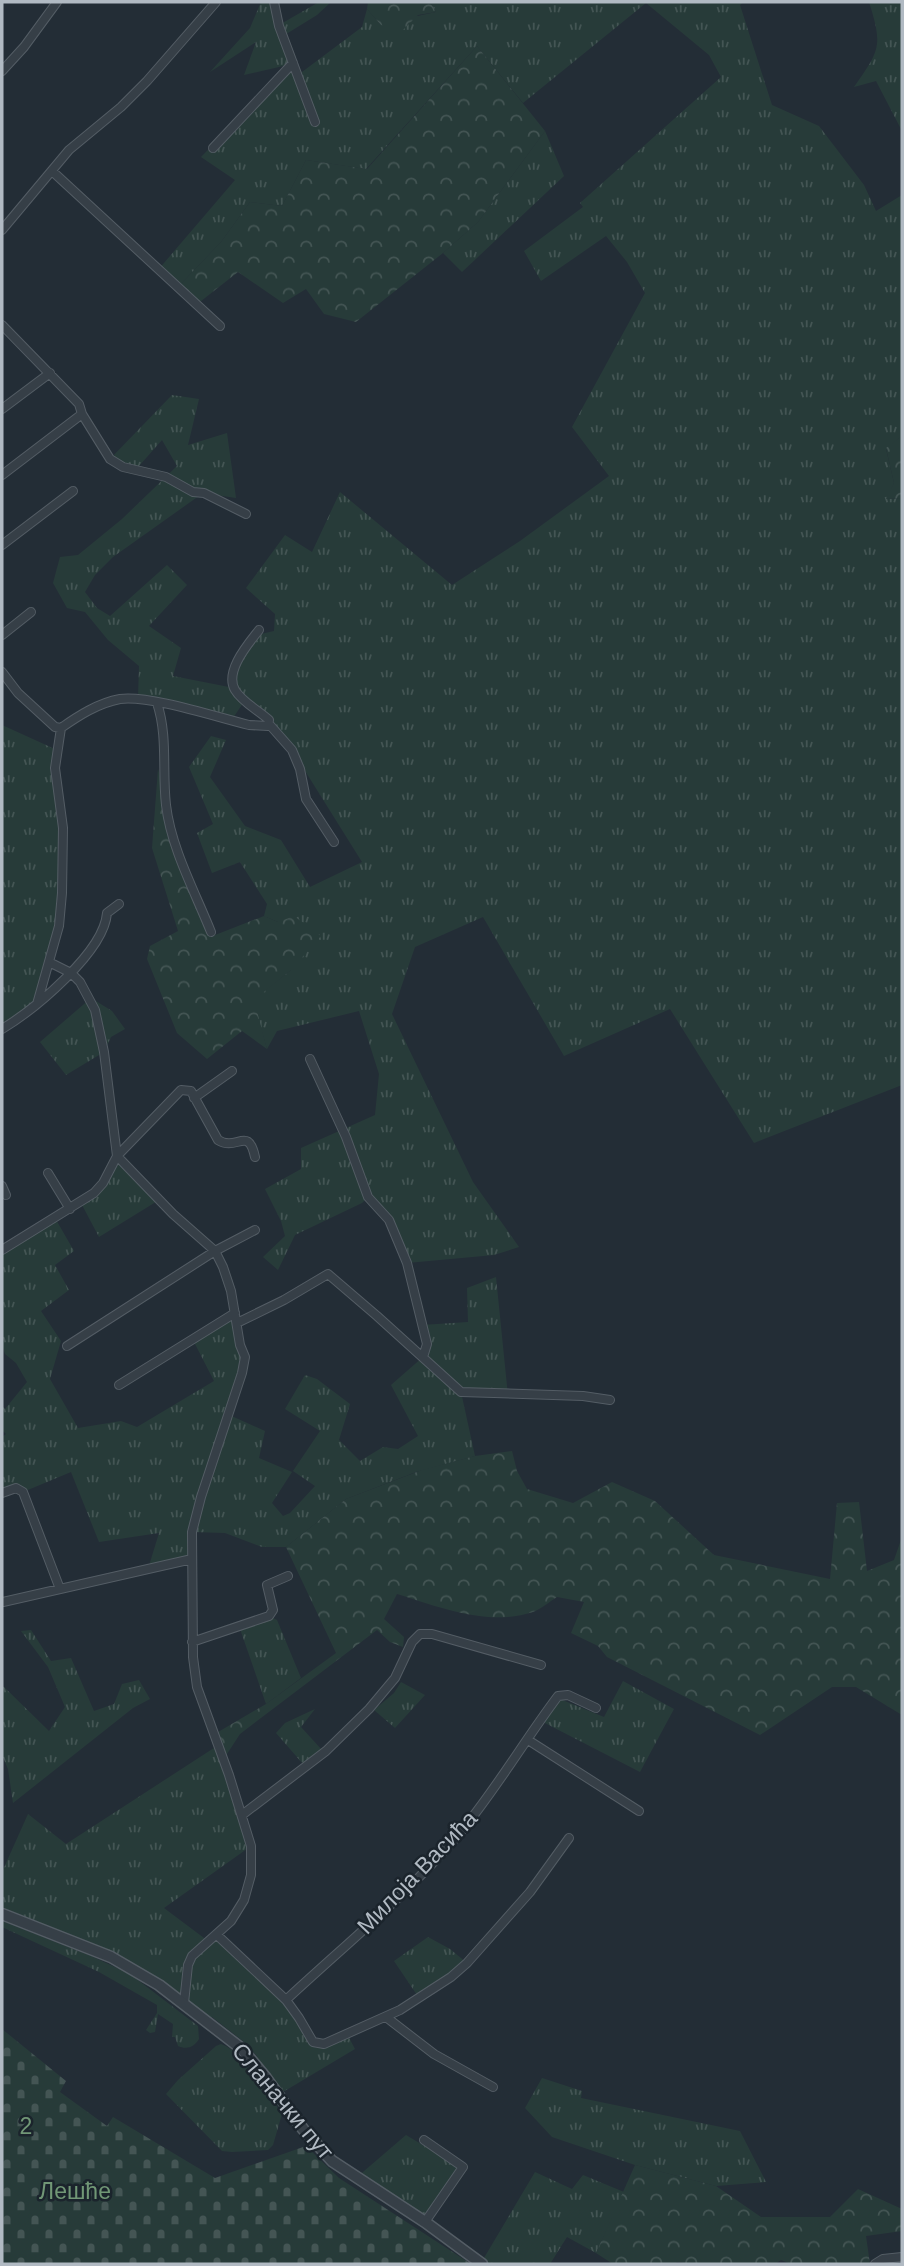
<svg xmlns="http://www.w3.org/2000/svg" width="904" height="2266" viewBox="0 0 904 2266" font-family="Helvetica,sans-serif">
	<defs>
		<pattern id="grass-tufts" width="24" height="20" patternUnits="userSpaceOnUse" patternTransform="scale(1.75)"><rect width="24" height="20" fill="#273b39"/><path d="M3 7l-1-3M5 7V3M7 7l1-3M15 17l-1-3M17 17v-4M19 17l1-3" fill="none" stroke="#445554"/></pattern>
		<pattern id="forest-crowns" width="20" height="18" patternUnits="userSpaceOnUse" patternTransform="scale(1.75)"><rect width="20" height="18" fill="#273b39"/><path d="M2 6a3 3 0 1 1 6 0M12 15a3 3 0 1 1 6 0" fill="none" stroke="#445554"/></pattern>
		<pattern id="cemetery-stones" width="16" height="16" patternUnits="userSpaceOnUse" patternTransform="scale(1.75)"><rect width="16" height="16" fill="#273b39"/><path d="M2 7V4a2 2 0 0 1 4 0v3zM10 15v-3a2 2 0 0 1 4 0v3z" fill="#445554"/></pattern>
	</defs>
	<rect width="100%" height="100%" fill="#232d36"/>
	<path fill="url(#grass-tufts)" d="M 261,2 L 274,2 L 279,25 L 319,2 L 331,2 L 317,15 L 283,36 L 298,75 L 362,27 L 367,9 L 380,24 L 436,12 L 430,2 L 743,2 L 740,5 L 772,105 L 819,126 L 864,185 L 876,211 L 902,195 L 902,436 L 886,449 L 894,483 L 887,499 L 902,498 L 902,1085 L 754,1143 L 670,1009 L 564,1056 L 483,917 L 415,947 L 392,1014 L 473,1182 L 519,1247 L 494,1255 L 407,1263 L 389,1220 L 368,1197 L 362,1203 L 295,1235 L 278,1270 L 263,1257 L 285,1236 L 281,1221 L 265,1189 L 301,1169 L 301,1148 L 375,1115 L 379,1074 L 359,1011 L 277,1031 L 267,1049 L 253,1000 L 291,970 L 278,922 L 264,916 L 267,904 L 240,862 L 212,873 L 197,833 L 213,824 L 189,767 L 211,736 L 226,740 L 210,777 L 245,826 L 281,840 L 310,887 L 362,862 L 292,750 L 245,700 L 231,721 L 138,698 L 139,666 L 108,640 L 85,612 L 67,608 L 53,583 L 60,557 L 78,555 L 122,519 L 177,466 L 162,440 L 139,466 L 123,467 L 110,459 L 172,395 L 199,399 L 188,445 L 227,433 L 236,498 L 203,493 L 113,557 L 95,575 L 85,592 L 97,608 L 110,616 L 167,565 L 187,585 L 149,626 L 181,648 L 173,676 L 234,688 L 234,671 L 261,634 L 274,631 L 275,614 L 246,588 L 285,535 L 312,552 L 340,492 L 452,585 L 520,541 L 609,476 L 572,427 L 645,293 L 627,262 L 606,236 L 541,281 L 524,251 L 583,207 L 580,203 L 721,77 L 709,55 L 646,3 L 523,103 L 477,46 L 366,169 L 306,160 L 282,206 L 250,202 L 221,242 L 177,288 L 158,270 L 235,180 L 201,157 L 292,64 L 244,75 L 256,42 L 210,72 L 250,28 Z
		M 869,2 L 902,2 L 902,131 L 876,81 L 854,87 C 880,50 883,46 869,2 Z
		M 545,131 L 564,176 L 462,272 L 443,253 L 478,222 Z
		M 2,725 L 57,750 L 63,821 L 59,926 L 37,1004 L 2,1029 Z
		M 91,998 L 112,1011 L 125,1029 L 111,1037 L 104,1052 L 66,1075 L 40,1042 Z
		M 117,1156 L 159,1200 L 99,1237 L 81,1203 L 94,1193 Z
		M 55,1218 L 74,1251 L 55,1265 L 69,1290 L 41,1311 L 61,1341 L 50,1379 L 78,1428 L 121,1421 L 137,1427 L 214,1381 L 193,1340 L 235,1313 L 245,1357 L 227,1414 L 265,1431 L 259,1458 L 292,1472 L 272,1503 L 283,1516 L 290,1513 L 315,1486 L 293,1471 L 320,1431 L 285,1409 L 305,1375 L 317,1379 L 350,1404 L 339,1440 L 360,1461 L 383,1447 L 398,1449 L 418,1436 L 391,1385 L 423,1357 L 426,1349 L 422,1325 L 468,1322 L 467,1288 L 496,1277 L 508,1396 L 461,1392 L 475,1456 L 416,1472 L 346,1499 L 286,1547 L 262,1547 L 225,1533 L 193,1532 L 192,1559 L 148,1569 L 159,1533 L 99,1542 L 71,1472 L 23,1492 L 21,1490 L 2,1493 L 2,1437 L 6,1434 L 2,1430 L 2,1406 L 5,1409 L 27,1382 L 16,1363 L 5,1354 L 2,1345 L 2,1250 Z
		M 269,1616 L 277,1620 L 301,1678 L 266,1704 L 239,1626 Z
		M 31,1630 L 51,1661 L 71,1658 L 94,1711 L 114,1704 L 122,1684 L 139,1680 L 150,1699 L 133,1708 L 13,1803 L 8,1769 L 2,1755 L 2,1685 L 49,1731 L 65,1707 L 48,1667 L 21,1631 Z
		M 623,1681 L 674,1709 L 640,1772 L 543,1722 L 560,1699 L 604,1717 Z
		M 401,1682 L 425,1695 L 395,1728 L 374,1710 L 394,1693 Z
		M 315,1709 L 301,1727 L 322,1750 L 303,1764 L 276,1733 L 285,1723 Z
		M 217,1746 L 251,1846 L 164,1908 L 208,1941 L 217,1935 L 274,1988 L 316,2048 L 347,2034 L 355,2049 L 278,2095 L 253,2061 L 257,2056 L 243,2041 L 212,2017 L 208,2022 L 145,1975 L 2,1914 L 2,1872 L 28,1814 L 66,1844 Z
		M 2,1921 L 91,1956 L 130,1974 L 198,2026 L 199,2039 C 194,2047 187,2050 178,2046 L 175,2037 L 172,2037 L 173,2024 L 158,2014 L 155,2032 L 150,2033 L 146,2030 L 157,2013 L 157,2005 L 99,1972 L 2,1927 Z
		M 428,1937 L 450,1949 L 467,1963 L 419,1998 L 394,1961 Z
		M 221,2044 C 242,2050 269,2096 282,2114 L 273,2145 L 268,2150 L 232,2152 L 222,2151 L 166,2094 L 178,2080 L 216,2046 Z
		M 542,2078 L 582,2091 L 581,2098 L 740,2131 L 766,2182 L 716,2186 L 635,2165 L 552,2137 L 525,2108 Z
		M 406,2135 L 461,2168 L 425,2222 L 356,2178 Z
		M 535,2172 L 572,2189 L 583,2175 L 624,2192 L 596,2253 L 567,2237 L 550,2264 L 482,2264 L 481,2263 Z"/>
	<path fill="url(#forest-crowns)" d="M 368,2 L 430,2 L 436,12 L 418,15 L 397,36 L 380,24 L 367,9 Z
		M 477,46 L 545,131 L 478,222 L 443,253 L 356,322 L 324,314 L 306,289 L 283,303 L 238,272 L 196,305 L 177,288 L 221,242 L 250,202 L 282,206 L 306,160 L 367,169 Z
		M 902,436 L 902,498 L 886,499 L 894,483 L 886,448 Z
		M 158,769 L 177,840 L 210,937 L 264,916 L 278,922 L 294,916 L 321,936 L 291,970 L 254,1000 L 267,1049 L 242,1031 L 207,1059 L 177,1033 L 147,959 L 150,946 L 178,931 L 152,848 Z
		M 512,1451 L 517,1471 L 527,1489 L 573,1503 L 612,1482 L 655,1501 L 714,1555 L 830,1579 L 837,1503 L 859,1502 L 867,1571 L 894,1560 L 902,1537 L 902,1715 L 856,1687 L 832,1687 L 760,1735 L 607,1657 L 598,1646 L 571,1633 L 584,1602 L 557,1597 C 549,1602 541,1609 533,1612 C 489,1627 439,1607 397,1594 L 384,1619 L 404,1637 L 403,1647 L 390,1642 L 377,1630 L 240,1734 L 223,1760 L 213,1735 L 266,1704 L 336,1653 L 286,1547 L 346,1499 L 422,1470 L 475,1456 Z
		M 635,2165 L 716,2186 L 761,2217 L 830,2217 L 858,2189 L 902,2209 L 902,2231 L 866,2236 L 870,2264 L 791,2264 L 781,2260 L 775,2264 L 694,2264 L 677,2262 L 674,2264 L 613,2264 L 596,2253 Z"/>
	<path fill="url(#cemetery-stones)" d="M 2,2029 L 66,2081 L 60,2092 L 107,2126 L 113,2117 L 215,2178 L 306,2146 L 339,2178 L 471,2264 L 2,2264 Z"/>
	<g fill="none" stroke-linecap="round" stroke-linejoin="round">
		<g stroke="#545d65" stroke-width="10">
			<path id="minor" d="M 274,2 L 279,26 L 315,122
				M 2,71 L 24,47 L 57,2
				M 213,148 L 293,63
				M 52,171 L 220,326
				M 2,230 L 69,150 L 121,107 L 147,81 L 216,2
				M 2,325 L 79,404 L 82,414 L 110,459 L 123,467 L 166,477 L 193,492 L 204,493 L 246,514
				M 2,409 L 50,373
				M 2,475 L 82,414
				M 2,545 L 73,491
				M 2,635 L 31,612
				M 2,672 L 18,693 L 55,727 L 61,728
				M 157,703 C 168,736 162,770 166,805 C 171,848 195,892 211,932
				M 269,724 L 292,750 L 300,769 L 306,799 L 334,842
				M 61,728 C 78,716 98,703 120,699 C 150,695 216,717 249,725 L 268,726 L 269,720 C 258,710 242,702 235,690 C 224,671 249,643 259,630
				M 49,962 L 71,973 L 80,982 L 95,1010 L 104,1052 L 117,1156 L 173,1214 L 215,1251 L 223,1267 L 231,1291 L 240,1345 L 245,1357 L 242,1373 L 201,1497 L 192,1532 L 193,1657 L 197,1687 L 229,1775 L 251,1846 L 251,1875 L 244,1900 L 231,1921 L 192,1956 L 188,1965 L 184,2003
				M 37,1004 L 59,926 L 62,893 L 63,828 L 55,768 L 61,728
				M 2,1029 C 35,1009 104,952 107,913 L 119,904
				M 310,1059 L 346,1137 L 368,1197 L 389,1220 L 407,1263 L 427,1344 L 423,1357
				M 194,1098 L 232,1071
				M 48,1173 L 70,1209
				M 2,1186 L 6,1195
				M 2,1250 L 94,1193 L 103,1183 L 117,1156 L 181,1090 L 191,1091 L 218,1140 C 237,1152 248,1125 255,1157
				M 237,1323 L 284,1300 L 328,1274 L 377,1316 L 461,1392 L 583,1396 L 610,1400
				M 67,1346 L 215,1251 L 255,1230
				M 119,1385 L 235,1313
				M 2,1493 L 16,1488 L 23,1492 L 60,1589
				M 3,1602 L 192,1559
				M 192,1642 L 269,1616 L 273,1610 L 267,1585 L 288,1576
				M 528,1740 L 639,1811
				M 242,1815 L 326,1751 L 369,1709 L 395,1678 L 412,1642 L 420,1634 L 432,1634 L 541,1665
				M 217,1935 L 286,2000 L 299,2018 L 313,2042 L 324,2044 L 400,2010 L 451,1977 L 467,1963 L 530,1892 L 569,1838
				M 286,2000 C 344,1946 407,1895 459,1834 C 495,1791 524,1741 558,1696 L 568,1695 L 596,1708
				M 386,2017 L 434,2054 L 493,2087
				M 424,2140 L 463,2167 L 425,2222
				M 875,2264 L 883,2259 L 902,2257"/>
		</g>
		<g stroke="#545d65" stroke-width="13">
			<path id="tertiary" d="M 2,1914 L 111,1957 L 159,1985 L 242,2049 L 266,2078 L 303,2129 L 332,2161 L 425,2222 L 482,2264"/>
		</g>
		<use href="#minor" stroke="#363f47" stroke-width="8"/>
		<use href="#tertiary" stroke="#363f47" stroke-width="10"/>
	</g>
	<g text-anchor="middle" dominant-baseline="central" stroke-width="5" stroke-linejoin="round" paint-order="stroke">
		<g font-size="23" fill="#b1bac3" stroke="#1b242c">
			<text transform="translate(417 1872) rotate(-46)">Милоја Васића</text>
			<text transform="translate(283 2101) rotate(50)">Сланачки пут</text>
		</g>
		<g font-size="23" fill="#719776" stroke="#1b242c">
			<text x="26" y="2126">2</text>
			<text x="75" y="2191">Лешће</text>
		</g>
	</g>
	<rect width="904" height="2266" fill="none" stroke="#b1bac3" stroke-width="7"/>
</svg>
